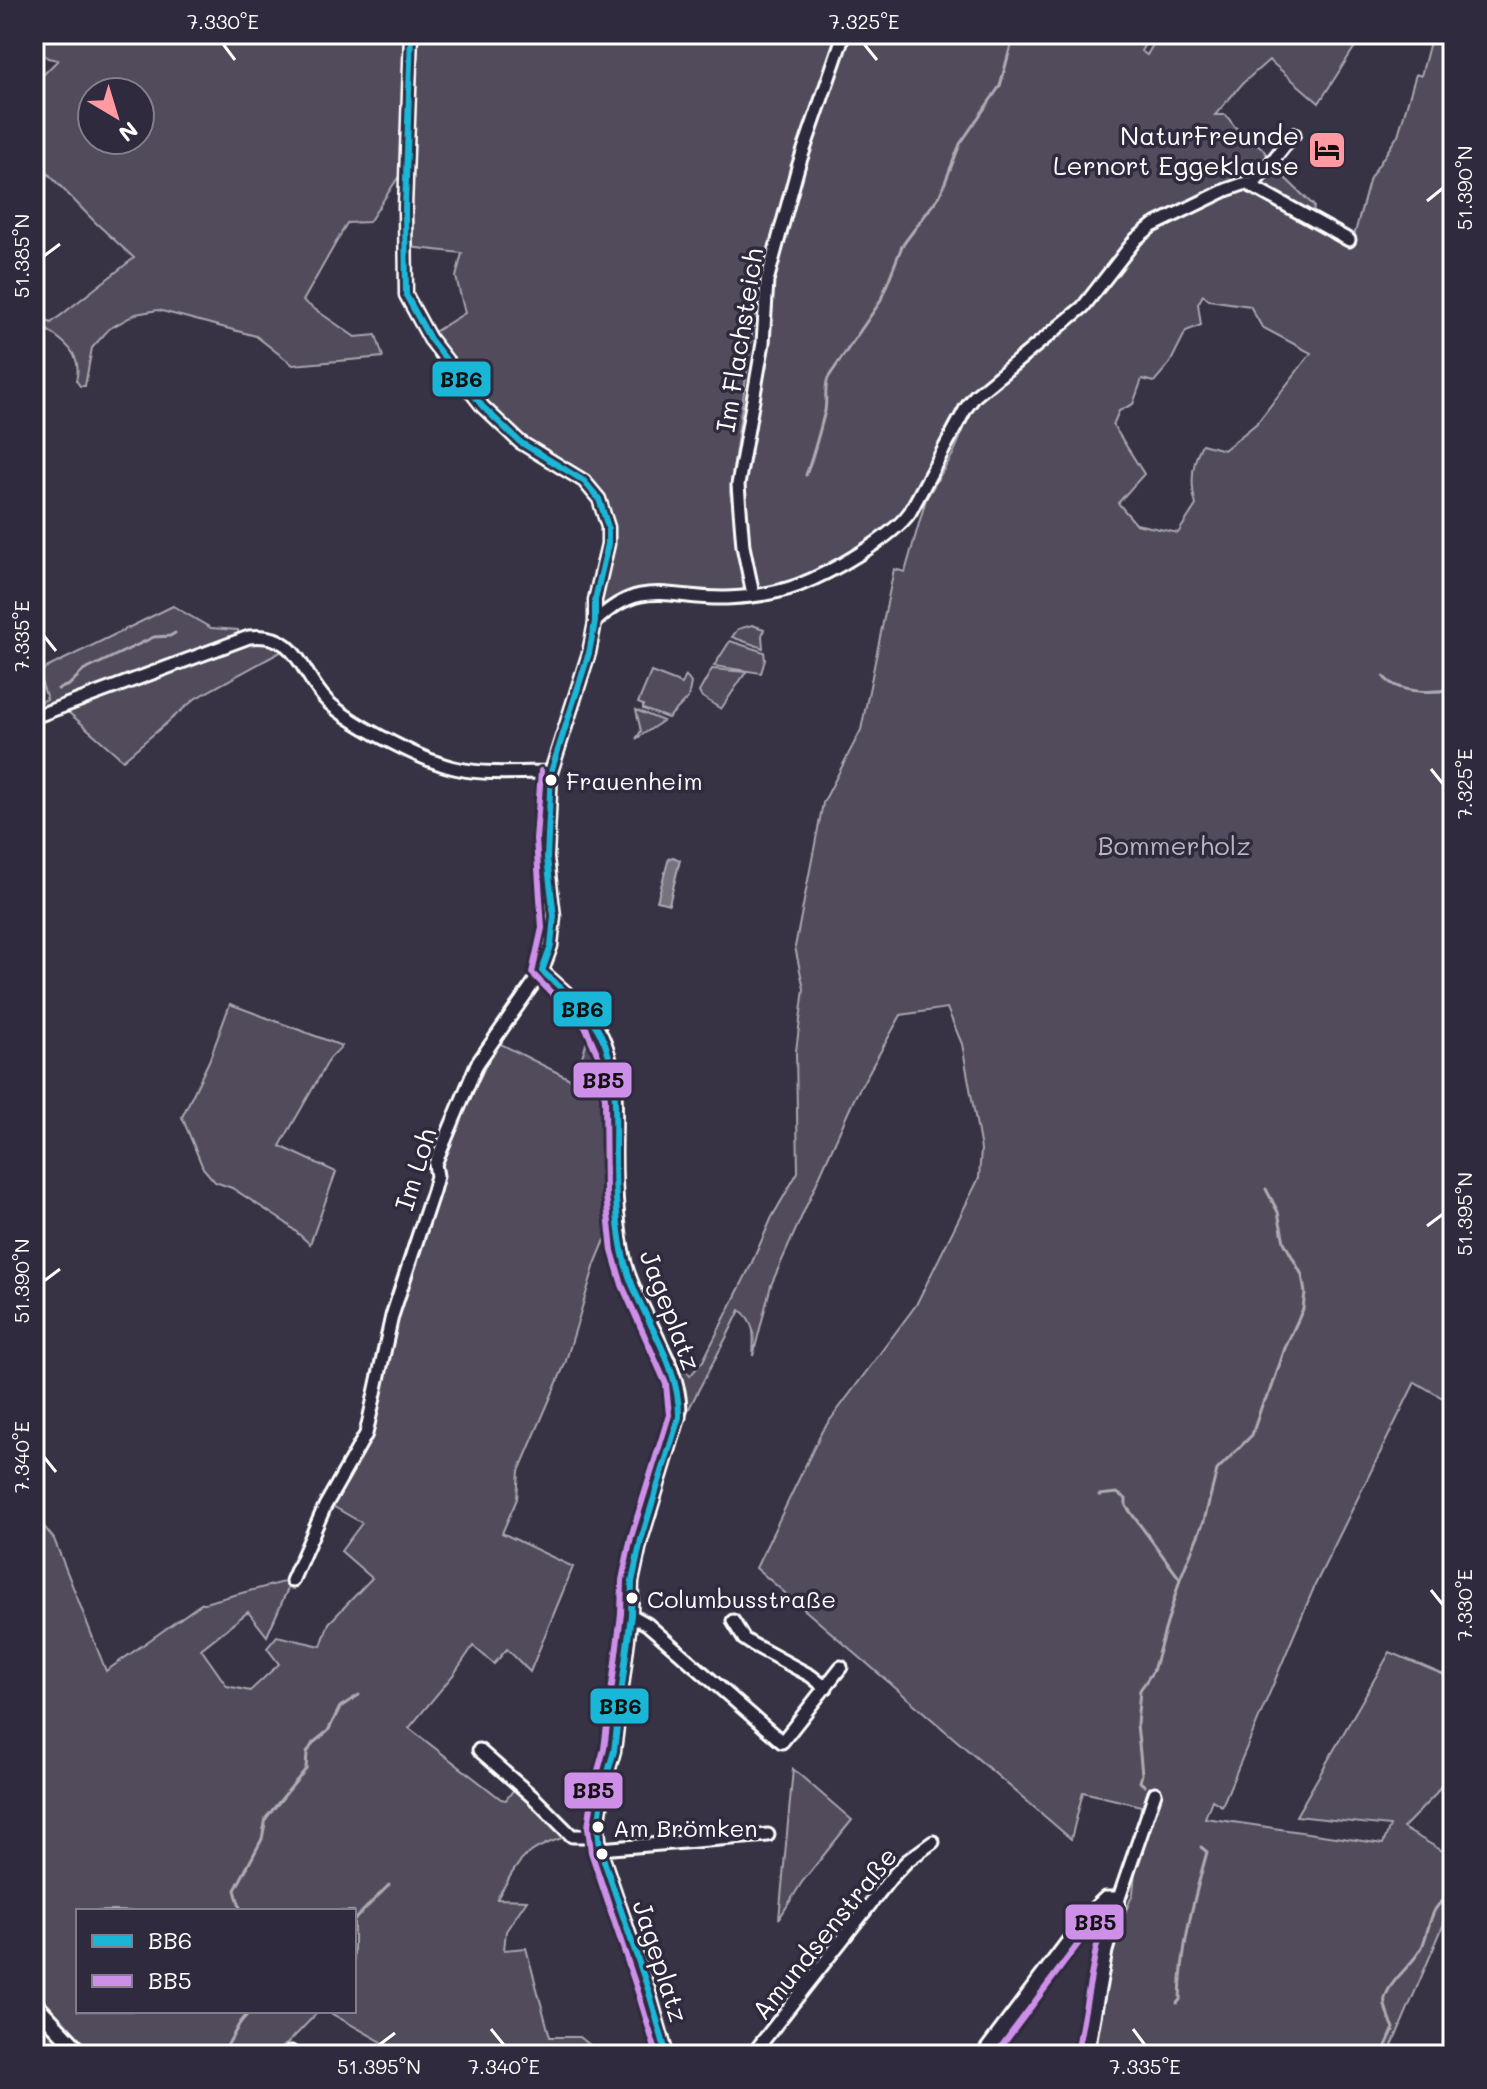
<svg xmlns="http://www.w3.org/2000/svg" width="1487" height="2089" viewBox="0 0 1487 2089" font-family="Mali,sans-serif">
	<rect width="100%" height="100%" fill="#373345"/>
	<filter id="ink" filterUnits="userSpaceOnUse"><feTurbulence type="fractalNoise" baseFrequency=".0125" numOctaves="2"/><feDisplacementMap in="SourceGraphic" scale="16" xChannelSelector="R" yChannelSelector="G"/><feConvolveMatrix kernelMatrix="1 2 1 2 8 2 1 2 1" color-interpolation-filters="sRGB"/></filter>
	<g filter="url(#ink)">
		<path fill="#514c5c" stroke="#a8a6ae" stroke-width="2" fill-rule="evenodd" d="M 34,34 L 409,34 L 403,170 L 369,222 L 347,223 L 303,301 L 355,337 L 376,335 L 383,357 L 293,365 L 256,336 L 158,310 L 136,314 L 109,329 L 92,348 L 85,386 L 80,386 L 76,380 C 85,350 55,336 34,321 L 34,311 L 51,323 L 134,258 L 95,222 L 34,159 L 34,84 L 58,60 L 48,58 L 34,47 ZM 92,92 L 140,92 L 140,140 L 92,140 Z
			M 414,34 L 1151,34 L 1141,51 L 1147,55 L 1159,34 L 1358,34 L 1361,37 L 1319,103 L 1269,60 L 1243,83 L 1215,115 L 1226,115 L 1235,127 L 1262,148 L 1278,171 L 1314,206 L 1313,215 L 1353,240 L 1370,178 L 1398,135 L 1416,74 L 1421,76 L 1432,34 L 1453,34 L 1453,1404 L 1415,1382 L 1315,1585 L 1222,1806 L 1212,1800 L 1205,1818 L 1383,1844 L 1390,1826 L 1296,1816 L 1390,1652 L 1444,1675 L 1453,1657 L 1453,1767 L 1434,1796 L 1403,1828 L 1453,1857 L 1453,1910 L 1449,1912 L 1388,2055 L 1094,2055 L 1114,1941 L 1133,1893 L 1141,1806 L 1083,1792 L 1071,1839 L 756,1568 L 822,1431 L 916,1305 L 979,1178 L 981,1149 L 962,1044 L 947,1008 L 901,1015 L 855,1097 L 771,1285 L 753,1356 C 754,1337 756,1322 740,1310 C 723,1346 703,1379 686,1415 L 680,1389 L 646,1305 L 668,1346 L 690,1376 L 703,1361 L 749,1269 L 772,1217 L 798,1172 L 796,1051 L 804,989 L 795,947 L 823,803 L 861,730 L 894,569 L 905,572 L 926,499 L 953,454 L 970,415 L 983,397 L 1002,380 L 993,371 L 968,399 L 904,511 L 876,540 L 795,584 L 755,591 L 746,540 L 742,463 L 773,319 L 755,313 L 730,492 L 747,584 C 737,604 665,586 643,588 C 628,590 615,597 603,606 L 600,599 L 612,548 L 596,489 L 503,426 L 431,334 L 465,313 L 456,277 L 462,253 L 409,247 ZM 1203,295 L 1209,300 L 1250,306 L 1262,327 L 1311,353 L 1257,423 L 1224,450 L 1202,444 C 1191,464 1190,483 1196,505 L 1178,533 L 1136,524 L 1118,503 L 1144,474 L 1113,425 L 1119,411 L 1133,404 L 1142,379 L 1154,382 L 1170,363 L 1186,331 L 1201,325 L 1198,304 Z
			M 173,606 L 211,628 L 238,630 L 238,637 L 34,711 L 34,704 L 47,699 L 38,672 Z
			M 752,625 L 764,629 L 762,636 L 763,648 L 732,637 L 738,629 Z
			M 252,640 L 266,640 L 286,649 L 196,698 L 123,760 L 67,711 L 250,644 Z
			M 730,641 L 764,652 L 765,660 L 761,673 L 714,666 Z
			M 712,669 L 746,672 L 721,709 L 701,696 L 699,692 Z
			M 651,672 L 682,684 L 686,676 L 691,683 L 688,698 L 668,718 L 643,709 L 643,705 L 638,703 Z
			M 636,710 L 663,721 L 636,739 L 641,731 Z
			M 230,1004 L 342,1046 L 330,1058 L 280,1146 L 336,1172 L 310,1244 L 286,1223 L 232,1188 L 215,1182 L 203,1168 L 182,1117 L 209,1061 Z
			M 592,1026 L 609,1067 L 614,1218 L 595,1264 L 565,1364 L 519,1471 L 517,1499 L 502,1533 L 573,1567 L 530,1672 L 507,1649 L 494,1664 L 473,1646 L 454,1674 L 409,1728 L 501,1799 L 506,1800 L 514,1789 L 565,1837 C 521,1851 519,1861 497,1899 L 527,1900 L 506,1931 L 504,1950 L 526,1948 L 550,2037 L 580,2037 L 602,2055 L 405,2055 L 327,2011 L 354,2011 L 354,1911 L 78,1911 L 78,2011 L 319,2011 L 288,2043 L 271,2055 L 89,2055 L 34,1997 L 34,1514 L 54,1539 L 106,1671 L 201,1604 L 283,1582 L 289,1586 L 267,1636 L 248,1612 L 201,1649 L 227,1686 L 250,1691 L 279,1664 L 267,1648 L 277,1636 L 321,1646 L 329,1623 L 372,1578 L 341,1551 L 362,1523 L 329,1504 L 352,1468 L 441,1160 L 497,1042 L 574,1081 Z
			M 793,1769 L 852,1820 L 802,1882 L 779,1919 Z
			M 34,2008 L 79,2055 L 34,2055 Z"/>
		<path fill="#76737f" stroke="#adabb2" stroke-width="2" d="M 673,857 L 680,860 L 669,904 L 657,901 L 669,858 Z"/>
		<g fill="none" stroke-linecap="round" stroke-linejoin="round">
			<path stroke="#adabb2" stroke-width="3" d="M 806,475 C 814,454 819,433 825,411 C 827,400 824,389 828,378 L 880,302 L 902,246 L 940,195 L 960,144 L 1000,86 L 1014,34
				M 1384,677 C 1398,694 1433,693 1453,689
				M 58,689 L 69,685 L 83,671 L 154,637 L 170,636 L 175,633
				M 1099,1495 L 1117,1493 L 1126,1499 L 1126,1506 L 1180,1579
				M 1145,1786 L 1140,1782 L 1142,1774 L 1137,1724 L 1140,1690 L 1153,1671 L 1180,1579 L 1204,1521 L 1217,1470 L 1252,1435 L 1262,1405 L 1271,1390 L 1285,1348 L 1303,1309 L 1305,1293 L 1302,1275 L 1284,1242 L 1278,1212 L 1266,1189
				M 241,1911 L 235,1890 L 262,1839 L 266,1818 L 306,1769 L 307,1753 L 313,1743 L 328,1731 L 340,1707 L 359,1695
				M 354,1920 L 389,1885
				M 1177,2003 L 1180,2000 C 1181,1948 1193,1902 1207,1852 L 1201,1847
				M 222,2055 L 240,2023 L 250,2011
				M 1382,2055 L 1394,2028 C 1390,2019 1383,2007 1385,1998 C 1391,1979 1413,1965 1422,1947 C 1431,1926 1429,1903 1453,1896"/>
			<g stroke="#fff" stroke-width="17">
				<path id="minor" d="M 1253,185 L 1294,134
					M 753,594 L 743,546 L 738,485 L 763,343 L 767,281 L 798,167 L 844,34
					M 595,622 C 642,576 670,600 727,598 C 749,597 778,593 799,585 C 830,573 892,538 910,512 L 966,408 L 975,396 L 1083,307 L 1136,239 L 1152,226 L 1226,190 L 1246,183 L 1349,240
					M 34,717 L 249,637 C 299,631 300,674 328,702 C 353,725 426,763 459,769 C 488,775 521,772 551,772
					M 542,971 C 565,993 594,1013 605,1044 C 619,1080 615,1116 615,1153 C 615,1189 617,1227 625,1263 C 636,1308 687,1374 679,1417 L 641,1540 L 632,1582 L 631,1615 L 614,1751 L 604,1786 L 598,1827 L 600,1849 L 648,1989 L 667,2055
					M 292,1581 L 325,1506 L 366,1434 L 392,1316 L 433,1191 L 437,1176 L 435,1164 L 477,1064 L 542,971 L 551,946 L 554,916 L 547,858 L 551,772 L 589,653 L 595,622 L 595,600 L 608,544 L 608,527 L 599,499 L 584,481 L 520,442 L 483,407 L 430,339 L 406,295 L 405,208 L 411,34
					M 631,1615 L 647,1624 L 782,1742 L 841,1667
					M 733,1621 L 744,1639 L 750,1643 L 811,1676 L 826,1688
					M 479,1750 L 534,1798 L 572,1836 L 598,1836
					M 600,1849 L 768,1835
					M 289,2055 L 291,2052
					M 752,2055 L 890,1879 L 907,1861 L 933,1842
					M 982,2055 L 1089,1913 L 1105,1898 L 1119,1898
					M 1087,2055 L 1106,1951 L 1117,1914 L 1119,1898 L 1155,1793"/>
			</g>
			<g stroke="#fff" stroke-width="20">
				<path id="major" d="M 34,2003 L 83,2055"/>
			</g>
			<use href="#minor" stroke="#2f2a3d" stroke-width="11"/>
			<use href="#major" stroke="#2f2a3d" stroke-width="14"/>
			<g stroke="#2f2a3d" stroke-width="12">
				<path id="bus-1" d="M 411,34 L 405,208 L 406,295 L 430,339 L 483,407 L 520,442 L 584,481 L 599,499 L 608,527 L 608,544 L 595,600 L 595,622 L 589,653 L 551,772 L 547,858 L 554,916 L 551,946 L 542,971 C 566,993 593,1013 605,1044 C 618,1079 615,1117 615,1153 C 615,1189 616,1228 625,1263 C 639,1316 680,1360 679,1417 L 641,1540 L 632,1582 L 631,1615 L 614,1751 L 604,1786 L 598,1827 L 600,1849 L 648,1989 L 667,2055"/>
			</g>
			<g stroke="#2f2a3d" stroke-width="12">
				<path id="bus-2" d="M 541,771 L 536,839 L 542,928 L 532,973 L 586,1028 L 600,1060 L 605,1099 L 606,1195 L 612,1251 L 622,1285 L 666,1384 L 669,1415 L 631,1537 L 622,1580 L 621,1614 L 604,1749 L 594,1785 L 588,1827 L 591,1852 L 638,1992 L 657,2055
					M 995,2055 L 1096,1920 L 1108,1909 L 1096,1949 L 1077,2053"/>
			</g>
			<use href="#bus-1" stroke="#1ab6d8" stroke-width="6"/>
			<use href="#bus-2" stroke="#ce8fe9" stroke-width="6"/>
		</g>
	</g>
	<path fill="none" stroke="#fff" stroke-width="3" d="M 223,44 L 235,60M 864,44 L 877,60M 1427,201 L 1443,188M 44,256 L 60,244M 44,636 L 56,651M 1431,769 L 1443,784M 1427,1226 L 1443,1214M 44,1281 L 60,1269M 44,1457 L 56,1472M 1431,1590 L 1443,1605M 491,2029 L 504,2045M 1133,2029 L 1145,2045M 379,2045 L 395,2033"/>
	<defs>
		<g id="hotel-square" transform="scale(2)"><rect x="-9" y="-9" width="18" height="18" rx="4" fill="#ff9aa2" stroke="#2f2a3d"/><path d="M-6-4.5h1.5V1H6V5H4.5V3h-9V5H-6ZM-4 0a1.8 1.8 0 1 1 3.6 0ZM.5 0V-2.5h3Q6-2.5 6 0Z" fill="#111"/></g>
	</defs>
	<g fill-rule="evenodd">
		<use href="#hotel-square" x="1327" y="150"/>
	</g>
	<g fill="#fff" stroke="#2f2a3d" stroke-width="3">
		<circle cx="551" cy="780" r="7"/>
		<circle cx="632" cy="1598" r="7"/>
		<circle cx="598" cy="1827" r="7"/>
		<circle cx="602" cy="1854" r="7"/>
	</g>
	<g text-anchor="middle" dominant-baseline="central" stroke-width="7" stroke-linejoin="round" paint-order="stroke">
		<g font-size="24" fill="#fff" stroke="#2f2a3d" text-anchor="start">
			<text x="566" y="780">Frauenheim</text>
			<text x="647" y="1598">Columbusstraße</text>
			<text x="613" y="1827">Am Brömken</text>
		</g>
		<g font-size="26" fill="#fff" stroke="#2f2a3d" text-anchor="end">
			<text x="1299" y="135">NaturFreunde<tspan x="1299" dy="30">Lernort Eggeklause</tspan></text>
		</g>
		<g font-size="26" fill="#fff" stroke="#2f2a3d">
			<text transform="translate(739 340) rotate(-81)">Im Flachsteich</text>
			<text transform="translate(415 1169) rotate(-73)">Im Loh</text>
			<text transform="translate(671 1310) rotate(69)">Jageplatz</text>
			<text transform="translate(824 1933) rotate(-51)">Amundsenstraße</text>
			<text transform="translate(661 1961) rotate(72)">Jageplatz</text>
		</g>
		<g font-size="26" fill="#b9b7be" stroke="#2f2a3d">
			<text x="1174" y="845">Bommerholz</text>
		</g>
	</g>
	<g stroke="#2f2a3d" stroke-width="3">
		<rect x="431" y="360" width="61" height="38" rx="8" fill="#1ab6d8"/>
		<rect x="552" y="990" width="61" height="38" rx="8" fill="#1ab6d8"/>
		<rect x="572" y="1061" width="61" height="38" rx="8" fill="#ce8fe9"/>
		<rect x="589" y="1687" width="61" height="38" rx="8" fill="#1ab6d8"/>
		<rect x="563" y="1771" width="61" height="39" rx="8" fill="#ce8fe9"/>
		<rect x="1064" y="1903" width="61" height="38" rx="8" fill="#ce8fe9"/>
	</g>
	<g font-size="22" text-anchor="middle" font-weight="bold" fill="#111">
		<text x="461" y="387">BB6</text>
		<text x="582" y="1017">BB6</text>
		<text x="603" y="1088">BB5</text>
		<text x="620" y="1714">BB6</text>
		<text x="593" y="1798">BB5</text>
		<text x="1095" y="1930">BB5</text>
	</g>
	<rect width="1487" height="2089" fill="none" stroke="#2f2a3d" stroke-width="88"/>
	<rect x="76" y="1909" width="280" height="104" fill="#2f2a3d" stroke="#827f8b" stroke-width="2"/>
	<rect x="92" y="1935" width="40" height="12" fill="#1ab6d8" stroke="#827f8b" stroke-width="2"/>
	<text x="148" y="1949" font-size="24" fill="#ffffff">BB6</text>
	<rect x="92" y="1975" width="40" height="12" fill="#ce8fe9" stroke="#827f8b" stroke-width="2"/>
	<text x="148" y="1989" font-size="24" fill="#ffffff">BB5</text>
	<g transform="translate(116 116) rotate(142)"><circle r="38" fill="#2f2a3d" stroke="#827f8b" stroke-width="2"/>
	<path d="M0-6L14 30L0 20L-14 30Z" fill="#ff9aa2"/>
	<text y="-12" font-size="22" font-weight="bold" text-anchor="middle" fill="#ffffff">N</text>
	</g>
	<rect x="44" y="44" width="1399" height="2001" fill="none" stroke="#fff" stroke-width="3"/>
	<g font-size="20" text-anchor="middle" fill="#fff">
		<text x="223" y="29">7.330°E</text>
		<text x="864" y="29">7.325°E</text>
		<text transform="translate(1465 188) rotate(-90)" y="7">51.390°N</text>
		<text transform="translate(22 256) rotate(-90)" y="7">51.385°N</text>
		<text transform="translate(22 636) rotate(-90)" y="7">7.335°E</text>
		<text transform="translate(1465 784) rotate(-90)" y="7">7.325°E</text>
		<text transform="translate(1465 1214) rotate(-90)" y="7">51.395°N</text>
		<text transform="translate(22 1281) rotate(-90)" y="7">51.390°N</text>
		<text transform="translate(22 1457) rotate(-90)" y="7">7.340°E</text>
		<text transform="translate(1465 1605) rotate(-90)" y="7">7.330°E</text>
		<text x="379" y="2074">51.395°N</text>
		<text x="504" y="2074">7.340°E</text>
		<text x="1145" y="2074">7.335°E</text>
	</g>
</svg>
